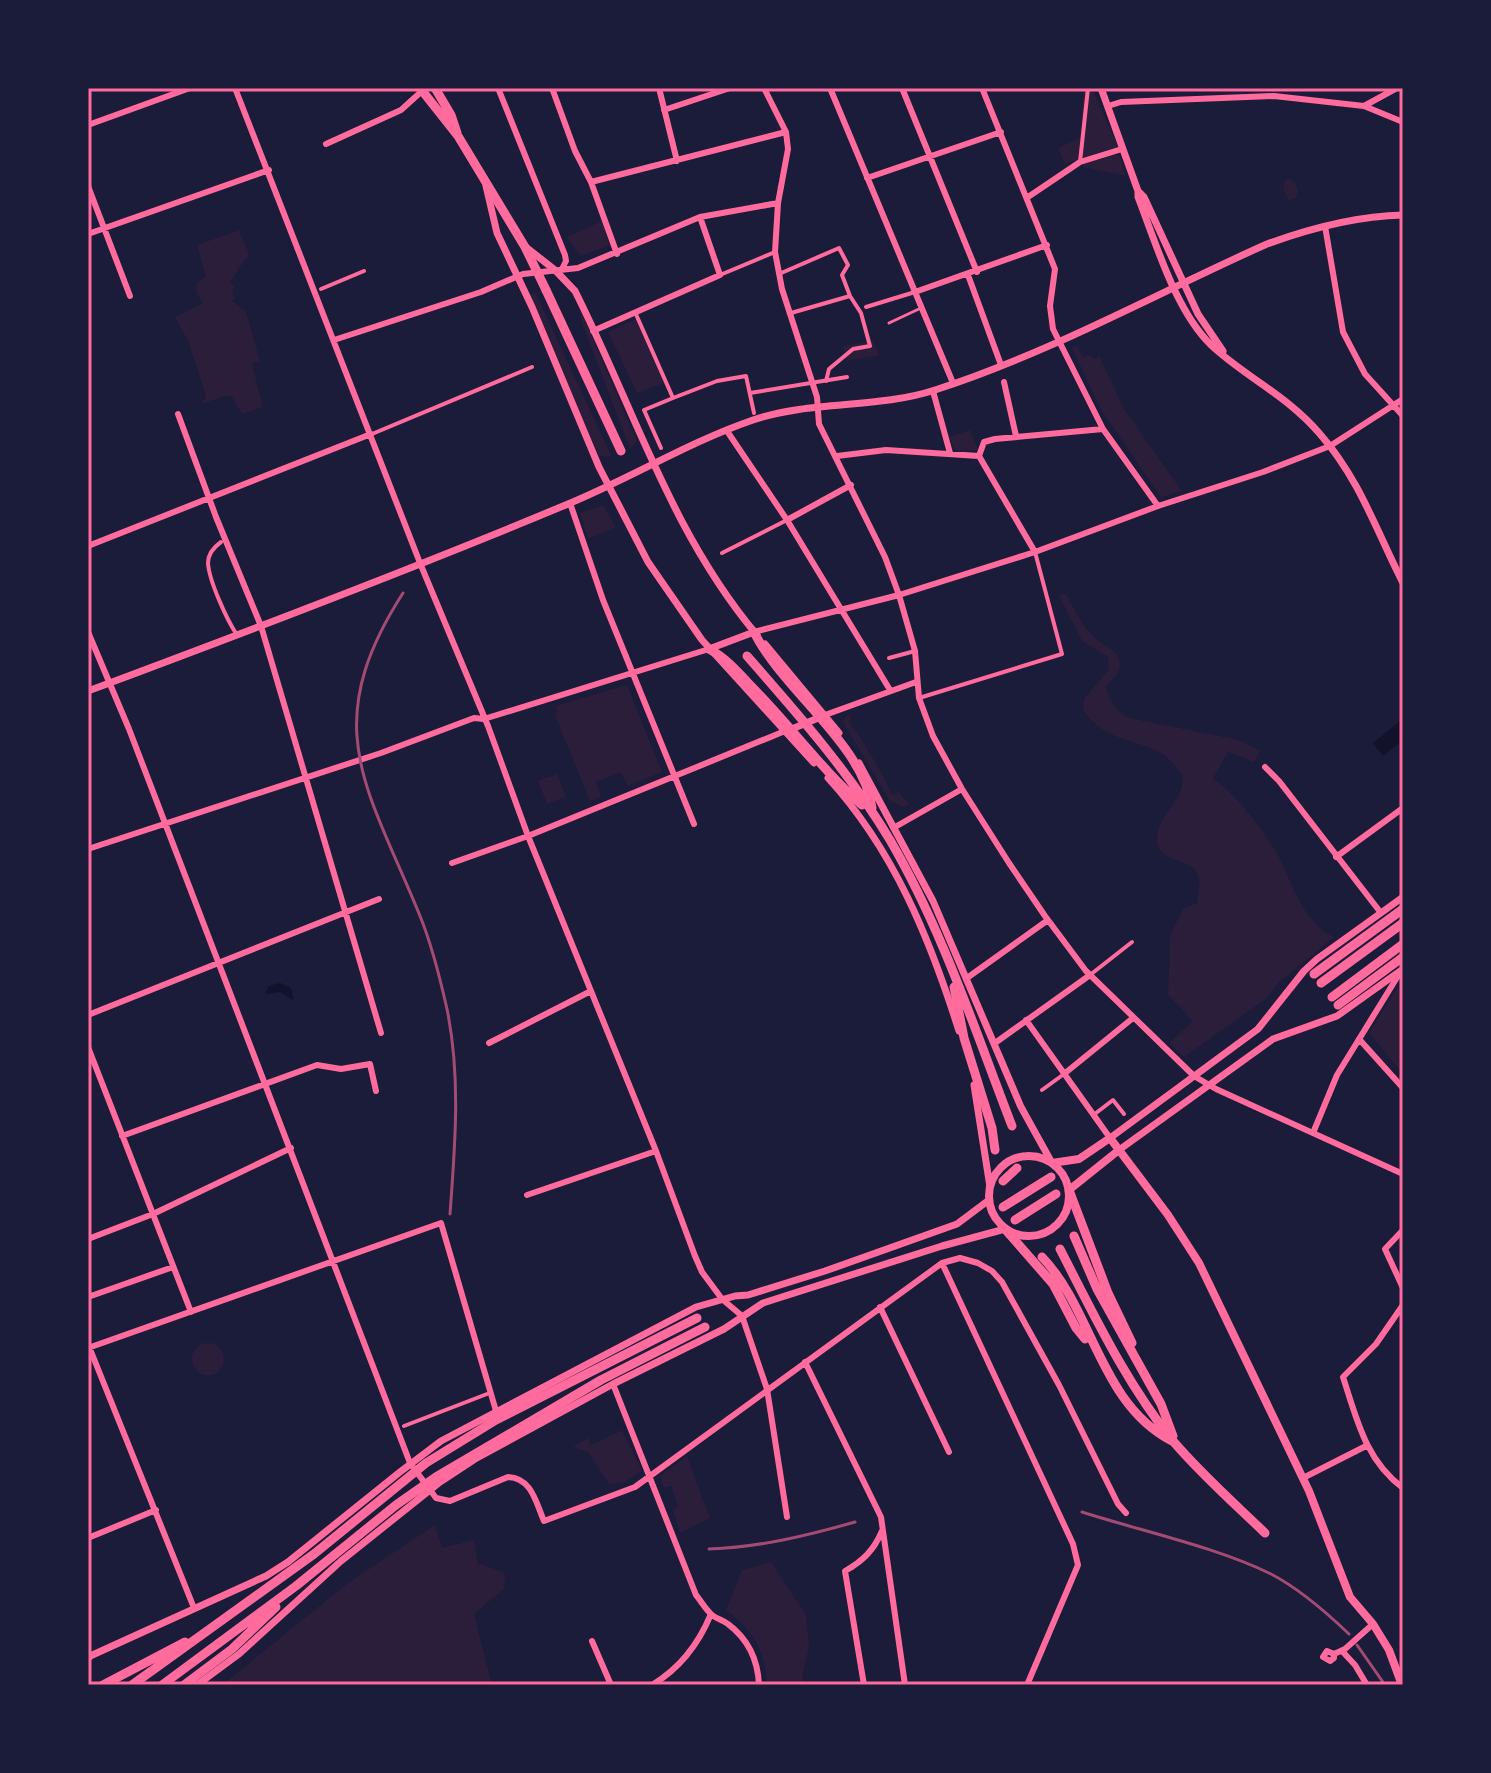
<svg xmlns="http://www.w3.org/2000/svg" width="1491" height="1773" viewBox="0 0 1491 1773" font-family="Figtree,sans-serif">
	<rect width="100%" height="100%" fill="#1b1b3a"/>
	<path fill="#2a1e3b" d="M 1084,88 L 1092,88 L 1118,147 L 1065,164 L 1058,148 L 1080,138 Z
		M 1119,154 L 1126,176 L 1083,167 L 1084,163 Z
		M 1289,179 L 1295,182 L 1298,191 L 1296,198 L 1289,201 L 1283,188 L 1285,180 Z
		M 602,221 L 609,246 L 580,256 L 567,237 Z
		M 239,230 L 249,254 L 230,282 L 235,287 L 232,290 L 235,298 L 232,301 L 246,312 L 260,361 L 252,364 L 263,407 L 242,414 L 232,397 L 226,396 L 201,404 L 206,396 L 188,341 L 175,317 L 203,303 L 196,292 L 197,283 L 206,277 L 197,245 Z
		M 535,292 L 612,457 L 599,456 L 529,295 Z
		M 578,305 L 637,441 L 630,449 L 582,323 Z
		M 636,319 L 664,383 L 637,393 L 608,332 Z
		M 873,341 L 879,355 L 846,361 L 843,346 Z
		M 1077,346 L 1083,357 L 1089,355 L 1096,359 L 1099,355 L 1124,409 L 1182,491 L 1161,497 L 1100,408 L 1072,348 Z
		M 970,430 L 978,450 L 958,451 L 953,447 L 950,437 Z
		M 603,505 L 616,527 L 588,539 L 580,513 Z
		M 1066,593 C 1074,609 1081,625 1094,637 C 1103,646 1120,649 1120,665 C 1120,674 1112,680 1106,686 C 1109,701 1115,710 1129,718 L 1239,740 L 1260,751 L 1254,762 L 1228,752 L 1213,778 C 1237,796 1259,824 1275,850 C 1293,880 1300,921 1334,937 L 1278,983 L 1267,998 L 1184,1057 L 1169,1043 L 1193,1021 L 1168,995 L 1170,935 L 1183,909 L 1197,903 C 1198,895 1200,885 1199,878 C 1194,857 1161,864 1157,843 C 1153,816 1187,801 1182,774 C 1175,766 1168,756 1159,752 C 1128,737 1105,741 1083,710 L 1084,699 L 1109,669 L 1108,657 L 1082,641 L 1059,596 Z
		M 627,685 L 662,772 L 628,786 L 621,772 L 596,782 L 601,797 L 590,801 L 554,713 L 558,712 L 556,706 Z
		M 850,714 L 851,720 L 848,722 C 856,728 888,781 891,794 L 897,795 L 897,790 L 910,805 L 903,807 L 889,800 L 842,720 Z
		M 557,774 L 566,797 L 547,804 L 538,781 Z
		M 1403,978 L 1403,1074 L 1369,1033 Z
		M192 1359a16 16 0 1 1 32 0a16 16 0 1 1-32 0Z
		M 622,1430 L 642,1471 L 625,1482 L 609,1484 L 588,1452 L 573,1447 L 588,1438 L 592,1445 Z
		M 687,1456 L 710,1518 L 680,1533 L 673,1510 L 678,1506 L 671,1486 L 664,1488 L 660,1476 Z
		M 435,1525 L 442,1548 L 474,1540 L 478,1563 L 505,1573 L 504,1589 L 474,1614 L 492,1685 L 222,1685 L 348,1583 Z
		M 771,1562 L 806,1615 L 809,1645 L 801,1685 L 767,1685 C 764,1648 755,1633 726,1610 L 742,1570 Z"/>
	<path fill="#12122b" d="M 1399,722 L 1403,727 L 1403,740 L 1383,756 L 1373,743 Z
		M 280,983 L 291,988 L 294,1001 L 280,992 L 265,994 L 269,986 Z"/>
	<g fill="none" stroke-linecap="round" stroke-linejoin="round">
		<path stroke="#ff6b9d" stroke-width="3" d="M 889,323 L 921,308"/>
		<path stroke="#ff6b9d" stroke-width="4" d="M 1080,162 L 1088,88
			M 779,274 L 839,248 L 848,265 L 842,275 L 850,296 L 861,313 L 870,346 L 853,349 L 829,369 L 826,381
			M 720,275 L 775,252
			M 321,289 L 364,271
			M 866,307 L 915,292
			M 635,312 L 673,398 L 644,410 L 661,448
			M 791,313 L 850,296
			M 750,393 L 847,377
			M 673,398 L 717,381 L 746,376 L 754,413
			M 372,434 L 532,367
			M 221,542 C 214,547 208,554 208,563 C 209,581 227,620 237,635
			M 722,553 L 787,520
			M 889,658 L 915,651
			M 919,698 L 1062,654 L 1035,552
			M 1090,975 L 1132,942
			M 1042,1090 L 1064,1074
			M 1096,1113 L 1113,1100 L 1124,1114
			M 404,1426 L 487,1394"/>
		<path stroke="#ff6b9d" stroke-width="6" d="M 235,88 L 420,563 L 488,726 L 528,836 L 656,1151 L 695,1256 L 702,1272 L 722,1299 L 742,1316 L 767,1389 L 787,1517
			M 498,88 L 565,255 L 566,261 L 562,269
			M 552,88 L 575,151 L 591,182 L 617,254
			M 659,88 L 677,161
			M 764,88 L 786,132 L 788,149 L 778,203 L 775,252 L 782,289 L 817,397 L 819,424 L 885,557 L 899,595 L 915,651 L 919,698 L 933,736 L 962,789 L 1009,863 L 1045,916 L 1086,971 L 1194,1076 L 1216,1089 L 1403,1174
			M 830,88 L 953,383
			M 902,88 L 977,272
			M 982,88 L 1055,269 L 1050,306 L 1053,329 L 1103,429 L 1158,506
			M 1108,106 L 1121,102 L 1274,96 L 1364,106 L 1403,122
			M 1364,106 L 1397,88
			M 664,110 L 730,88
			M 88,125 L 190,88
			M 326,144 L 401,110 L 422,91
			M 867,178 L 1001,132
			M 591,182 L 786,132
			M 88,186 L 130,296
			M 1028,197 L 1080,162 L 1122,149
			M 1325,226 L 1343,332 L 1365,374 L 1403,416
			M 88,234 L 269,170
			M 968,275 L 1001,365
			M 915,292 L 1047,245
			M 593,331 L 720,275 L 700,217
			M 334,340 L 481,292 L 523,274 L 578,268 L 700,217 L 778,203
			M 1004,382 L 1016,436
			M 933,391 L 950,453
			M 178,414 L 216,517 L 261,626 L 381,1033
			M 727,431 L 787,520 L 890,690
			M 837,456 L 886,450 L 979,456
			M 979,456 L 984,442 L 995,439 L 1103,429
			M 979,456 L 1035,552
			M 570,503 L 603,600 L 694,824
			M 787,520 L 851,485
			M 88,546 L 371,434
			M 88,632 L 129,729 L 410,1463 L 436,1498 L 450,1501 L 508,1477 C 532,1478 536,1503 544,1521 L 635,1487 L 942,1263 L 960,1258 L 978,1263 L 992,1271 L 1002,1282 L 1059,1385 L 1118,1504 L 1126,1513
			M 754,632 L 899,595 L 1035,552 L 1158,506 L 1263,472 L 1330,446 L 1403,399
			M 825,715 L 916,682
			M 1265,767 L 1279,781 L 1381,913
			M 895,827 L 962,789
			M 88,849 L 381,753 L 474,718 L 484,719 L 709,649
			M 1336,857 L 1403,808
			M 452,863 L 528,836 L 785,731
			M 967,978 L 1048,920
			M 88,1015 L 379,899
			M 1026,1020 L 1110,1138
			M 1359,1039 L 1403,1088
			M 489,1043 L 591,991
			M 995,1043 L 1090,975
			M 88,1047 L 191,1312
			M 1064,1074 L 1133,1018
			M 1313,1133 L 1337,1075 L 1401,971
			M 122,1136 L 317,1065 L 341,1069 L 370,1064 L 376,1091
			M 527,1195 L 656,1151
			M 1403,1230 L 1385,1249 L 1403,1288
			M 88,1239 L 153,1214 L 291,1148
			M 942,1263 L 1073,1544 L 1078,1565 L 1027,1685
			M 88,1297 L 173,1267
			M 1403,1305 L 1376,1344 L 1343,1377 C 1357,1420 1366,1461 1403,1488
			M 880,1307 L 949,1452
			M 88,1344 L 194,1608
			M 88,1348 L 441,1223 L 496,1411
			M 805,1362 L 881,1517 L 905,1685
			M 613,1384 L 696,1595 C 701,1601 706,1610 712,1615 C 717,1619 723,1620 728,1624 C 748,1639 758,1661 759,1685
			M 1303,1478 L 1366,1446
			M 88,1538 L 156,1510
			M 592,1641 L 611,1685
			M 1342,1651 L 1355,1665 L 1367,1685
			M 1334,1654 L 1334,1658 L 1330,1661 L 1323,1657 L 1327,1651 L 1334,1654 L 1345,1649 L 1373,1624
			M 652,1685 C 679,1669 699,1643 711,1614
			M 864,1685 L 845,1571 C 863,1561 874,1550 882,1531"/>
		<path stroke="#ff6b9d" stroke-width="7" d="M 1101,88 L 1138,191 L 1138,197 C 1156,243 1175,310 1211,345 C 1245,377 1287,395 1320,434 C 1360,480 1376,530 1403,583
			M 486,186 L 497,233 L 532,307 L 599,467 L 648,562 L 702,640 L 814,763
			M 1138,191 L 1144,197 L 1198,314 L 1223,351
			M 527,248 L 555,270 L 575,291 C 634,408 671,533 757,635
			M 765,644 L 839,733
			M 709,649 L 754,632
			M 88,691 C 249,631 410,570 568,504 C 631,478 689,442 753,420 C 812,400 877,409 935,390 C 1050,353 1157,293 1267,244 C 1311,228 1356,216 1403,215
			M 787,731 L 823,716
			M 859,763 L 933,901 L 1021,1107 L 1052,1163
			M 828,778 C 894,850 930,939 959,1031
			M 974,1085 L 990,1187
			M 1110,1138 L 1258,1029 L 1304,971 L 1317,959 L 1403,897
			M 1119,1150 L 1273,1039 L 1337,1016 L 1403,969
			M 88,1657 L 266,1576 L 288,1562 L 400,1472 L 441,1441 L 696,1307 L 735,1296 L 748,1295 L 825,1271 L 957,1224 L 989,1200
			M 197,1685 L 239,1654 L 341,1561 L 440,1482 L 475,1459 L 613,1384 L 724,1329 L 763,1303 L 942,1246 L 1005,1229"/>
		<path stroke="#ff6b9d" stroke-width="8" d="M989 1196a40 40 0 1 1 80 0a40 40 0 1 1-80 0Z
			M 1052,1163 L 1079,1159 L 1110,1138 L 1168,1215 L 1199,1263 L 1309,1491 L 1350,1597 L 1373,1624 L 1389,1650 L 1402,1685
			M 1069,1190 L 1119,1150"/>
		<path stroke="#ff6b9d" stroke-width="9" d="M 420,88 L 458,136 L 525,247 L 546,290
			M 435,88 L 451,115 L 457,133"/>
		<path stroke="#ff6b9d" stroke-width="9" d="M 546,290 L 621,451
			M 754,632 C 782,689 864,745 872,808
			M 709,649 C 726,658 738,672 751,686 C 789,724 822,770 862,805
			M 747,656 C 798,714 850,773 890,840 C 942,929 975,1030 1012,1126
			M 1314,974 L 1403,909
			M 1321,983 L 1403,923
			M 954,987 L 964,1038 L 992,1128 L 995,1150
			M 1332,997 L 1403,944
			M 1338,1005 L 1403,957
			M 1003,1181 L 1017,1168
			M 1069,1190 L 1108,1293 L 1132,1343
			M 1003,1207 L 1051,1177
			M 1015,1220 L 1056,1194
			M 1005,1229 L 1053,1284 L 1076,1328 L 1085,1339
			M 1074,1236 L 1097,1289 L 1161,1404 L 1173,1436
			M 1060,1249 C 1094,1315 1126,1383 1173,1441 C 1201,1474 1234,1503 1265,1533
			M 1042,1257 C 1093,1310 1100,1404 1172,1441
			M 88,1657 L 89,1656
			M 103,1685 L 185,1642
			M 132,1685 L 314,1554 L 426,1463 L 496,1420 L 697,1318
			M 162,1685 L 296,1586 L 396,1505 L 436,1477 L 601,1380 L 705,1327
			M 184,1685 L 232,1649 L 276,1607"/>
		<path stroke="#a44b75" stroke-width="3" d="M 403,593 C 317,727 367,786 420,916 C 432,945 440,978 447,1009 C 461,1077 455,1146 450,1214
			M 1082,1512 C 1141,1531 1216,1547 1271,1574 C 1300,1589 1326,1612 1349,1634
			M 709,1549 C 760,1547 806,1536 855,1522
			M 1357,1645 L 1385,1685"/>
	</g>
	<rect width="1491" height="1773" fill="none" stroke="#1b1b3a" stroke-width="180"/>
	<rect x="90" y="90" width="1311" height="1593" fill="none" stroke="#ff6b9d" stroke-width="3"/>
</svg>
